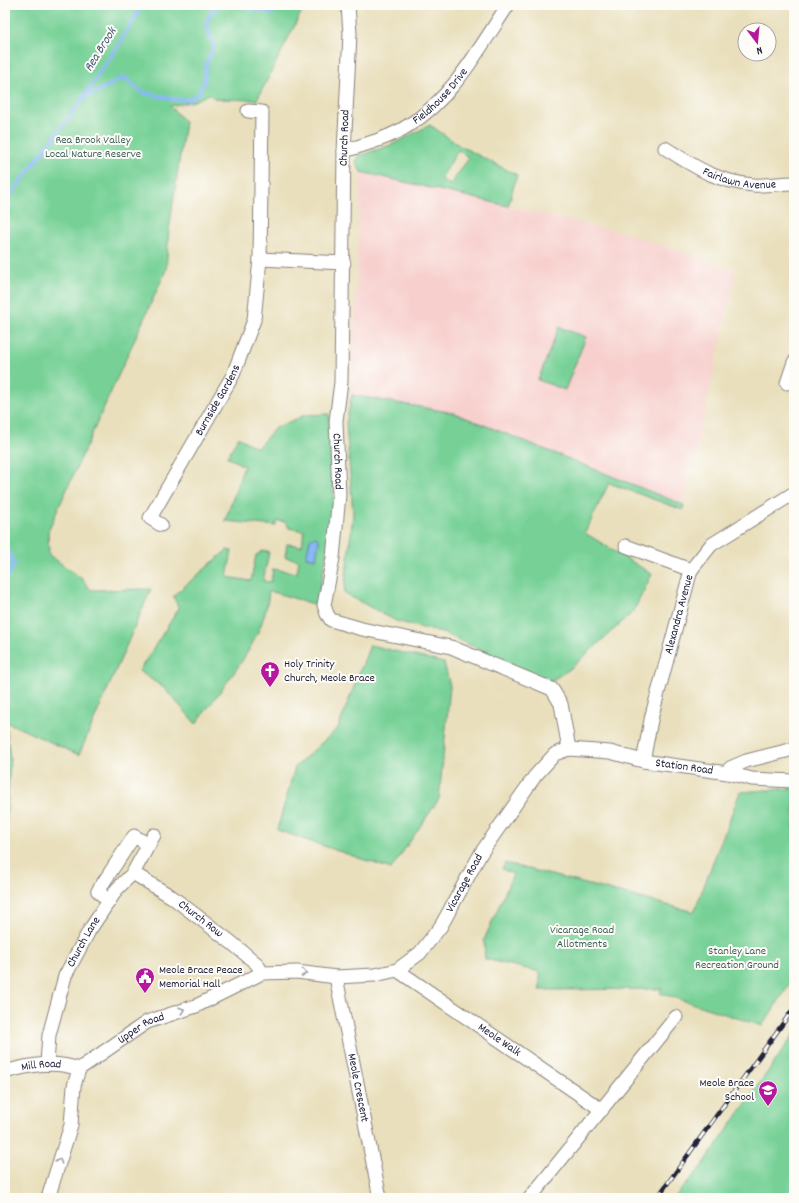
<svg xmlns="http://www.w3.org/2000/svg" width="799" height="1203" viewBox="0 0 799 1203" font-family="Dekko,sans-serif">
	<rect width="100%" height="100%" fill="#fdfcf7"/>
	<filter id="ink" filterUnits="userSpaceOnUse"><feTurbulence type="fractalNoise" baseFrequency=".025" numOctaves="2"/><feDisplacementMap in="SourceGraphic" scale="8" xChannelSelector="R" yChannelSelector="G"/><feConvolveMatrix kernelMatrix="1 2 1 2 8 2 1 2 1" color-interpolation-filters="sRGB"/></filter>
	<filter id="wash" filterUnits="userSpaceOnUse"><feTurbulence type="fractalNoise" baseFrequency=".012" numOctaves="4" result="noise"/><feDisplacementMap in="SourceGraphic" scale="16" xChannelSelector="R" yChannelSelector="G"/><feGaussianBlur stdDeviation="0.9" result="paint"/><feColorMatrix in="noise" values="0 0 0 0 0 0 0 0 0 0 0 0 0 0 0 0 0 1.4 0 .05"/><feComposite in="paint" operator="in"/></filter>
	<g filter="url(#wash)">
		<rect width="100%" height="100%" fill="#e9dfbc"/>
		<path fill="#f7d0ce" d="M 361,172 L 636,236 L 736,271 L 684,505 L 454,413 L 352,395 Z"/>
		<path fill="#77d197" stroke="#4c7a69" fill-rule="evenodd" d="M 5,5 L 305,5 L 257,100 L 216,99 L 209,94 L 194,101 L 170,106 L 185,122 L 169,230 L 166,270 L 48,531 L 49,555 L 81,578 L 91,590 L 151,589 L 79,755 L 6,722 L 10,759 L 5,854 Z
			M 430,125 L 460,146 L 517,175 L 508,206 L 361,172 L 356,163 L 358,156 L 391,145 ZM 458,150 L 469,158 L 450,185 L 441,179 Z
			M 559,327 L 586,337 L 565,390 L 538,380 Z
			M 352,395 L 454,413 L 684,505 L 683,510 L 609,483 L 585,533 L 652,574 L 633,612 L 570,669 L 549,682 L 446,634 L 396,621 L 344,593 L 353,514 L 346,423 Z
			M 329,414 L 334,500 L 331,529 L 317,605 L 269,591 C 265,642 224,684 196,724 L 164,688 L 139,671 L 179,608 L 173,596 L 227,550 L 232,551 L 227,577 L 251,581 L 256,555 L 263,551 L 269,552 L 263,581 L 271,582 L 273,569 L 297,573 L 299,560 L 285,557 L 287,544 L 302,546 L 304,531 L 289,528 L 286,522 L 277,521 L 276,526 L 225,521 L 244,466 L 227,457 L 238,437 L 257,448 L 275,428 L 305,415 Z
			M 370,645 L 444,663 L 450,686 L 439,799 L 391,869 L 277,830 L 295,767 L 338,728 Z
			M 794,788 L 794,978 L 762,1026 L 660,993 L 662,989 L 540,990 L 540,972 L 485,959 L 484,940 L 513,874 L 502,869 L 505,863 L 694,912 L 740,792 Z
			M 794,1034 L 794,1198 L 674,1198 L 703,1165 Z"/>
		<path fill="#89b8f4" stroke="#566d98" d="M 315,536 L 319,540 L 316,559 L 306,557 L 310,539 Z"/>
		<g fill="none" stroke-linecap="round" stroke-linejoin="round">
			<path stroke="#89b8f4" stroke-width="4" d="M 236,5 L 272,13 L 273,5
				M 82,99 L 119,44 L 142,5
				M 5,202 L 83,99 L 124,77 L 142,92 L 171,99 L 188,100 L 199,93 L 204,81 L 206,65 L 214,46 C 206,26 201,20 219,5
				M 5,546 L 14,564 L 5,581"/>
		</g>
	</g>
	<g filter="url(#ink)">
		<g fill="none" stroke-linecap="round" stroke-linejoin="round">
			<g stroke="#86807c" stroke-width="15">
				<g id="minor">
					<path id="s1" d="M 348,5 L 350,34 L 344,151 L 341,382 L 336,421 L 339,495 L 333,558 L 324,605 L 327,614 L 331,620 L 362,629 L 451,647 L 552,689 L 561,704 L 569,749"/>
					<path id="s2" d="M 665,148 C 695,167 717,182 753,185 C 767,186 781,183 794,183"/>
					<path id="s3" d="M 344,151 C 366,144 390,138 409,125 C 453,98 480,47 508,5"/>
					<path d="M 260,259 L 344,263"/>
					<path d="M 787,383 L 794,362"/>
					<path id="s4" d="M 161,525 L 150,518 L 233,375 L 254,320 L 260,259 L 262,112 L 248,111"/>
					<path d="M 626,546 L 691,570"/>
					<path id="s5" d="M 643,761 L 652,715 L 691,570 L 711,545 L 794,493"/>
					<path d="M 728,773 L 752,779 L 794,781"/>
					<path id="s6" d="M 133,873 L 172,897 L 232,943 L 257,964 L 262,973"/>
					<path d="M 109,902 L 98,891 L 134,836 L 149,845"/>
					<path id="s7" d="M 397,970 L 602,1110"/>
					<path id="s8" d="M 336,977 L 380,1198"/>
					<path id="s9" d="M 47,1064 L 49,1035 L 65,976 L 89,931 L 117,889 L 133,873 L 154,835"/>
					<path id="s10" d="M 5,1072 C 29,1065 54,1060 79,1069"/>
					<path id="s11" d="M 48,1198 L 71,1125 L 74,1086 L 79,1069 L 147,1022 L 196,1006 L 262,973 L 297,972 L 336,977 L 375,975 L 397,970 L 420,953 L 441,926 L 481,853 L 535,776 L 555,754 L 569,749 L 610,752 L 643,761 L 728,773 L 730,768 L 746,761 L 794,749"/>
					<path d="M 530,1198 L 676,1017"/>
				</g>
			</g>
			<use href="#minor" stroke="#fff" stroke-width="13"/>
			<g stroke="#22223b" stroke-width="4.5">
				<path id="rail" d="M 657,1198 L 794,1008"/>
			</g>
			<use href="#rail" stroke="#fdfcf7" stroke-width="3" stroke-dasharray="9" stroke-linecap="butt"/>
		</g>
		<defs><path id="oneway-chevron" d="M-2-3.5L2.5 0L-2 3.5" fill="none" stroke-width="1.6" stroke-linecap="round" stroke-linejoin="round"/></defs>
		<g stroke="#9c9ca7">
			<use href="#oneway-chevron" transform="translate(304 973) rotate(8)"/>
			<use href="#oneway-chevron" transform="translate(182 1010) rotate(-19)"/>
			<use href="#oneway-chevron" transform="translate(59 1161) rotate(-72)"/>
		</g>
	</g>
	<defs>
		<g id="church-pin" transform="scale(1)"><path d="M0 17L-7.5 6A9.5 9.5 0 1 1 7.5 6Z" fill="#b5179e" stroke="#fdfcf7"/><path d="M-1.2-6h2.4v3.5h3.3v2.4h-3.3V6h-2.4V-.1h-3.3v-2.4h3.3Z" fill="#fff"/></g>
		<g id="civic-pin" transform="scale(1)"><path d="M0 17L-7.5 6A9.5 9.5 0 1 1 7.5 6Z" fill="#b5179e" stroke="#fdfcf7"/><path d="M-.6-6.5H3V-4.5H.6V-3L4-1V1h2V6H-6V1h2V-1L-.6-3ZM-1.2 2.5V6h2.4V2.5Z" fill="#fff"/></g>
		<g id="school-pin" transform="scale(1)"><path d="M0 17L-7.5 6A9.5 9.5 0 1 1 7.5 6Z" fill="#b5179e" stroke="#fdfcf7"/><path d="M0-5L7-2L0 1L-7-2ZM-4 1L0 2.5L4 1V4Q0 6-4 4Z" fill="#fff"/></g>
	</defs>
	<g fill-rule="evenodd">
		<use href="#church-pin" x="270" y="671"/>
		<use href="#civic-pin" x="145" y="977"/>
		<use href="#school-pin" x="768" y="1090"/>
	</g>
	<g text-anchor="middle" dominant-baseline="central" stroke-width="4" stroke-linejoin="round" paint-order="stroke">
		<g font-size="12" fill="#22223b" stroke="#fdfcf7">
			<text stroke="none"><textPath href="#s3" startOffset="113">Fieldhouse Drive</textPath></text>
			<text transform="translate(345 138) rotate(-88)">Church Road</text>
			<text stroke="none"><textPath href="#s2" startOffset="82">Fairlawn Avenue</textPath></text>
			<text stroke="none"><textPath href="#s4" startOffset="149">Burnside Gardens</textPath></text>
			<text stroke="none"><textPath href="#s1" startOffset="457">Church Road</textPath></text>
			<text stroke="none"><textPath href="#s5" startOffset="151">Alexandra Avenue</textPath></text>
			<text stroke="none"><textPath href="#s11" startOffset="879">Station Road</textPath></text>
			<text stroke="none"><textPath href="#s11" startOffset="589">Vicarage Road</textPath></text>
			<text stroke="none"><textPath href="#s6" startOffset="82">Church Row</textPath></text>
			<text stroke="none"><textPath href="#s9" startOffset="129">Church Lane</textPath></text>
			<text stroke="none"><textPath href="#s11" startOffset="208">Upper Road</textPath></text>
			<text stroke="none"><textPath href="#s7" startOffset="124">Meole Walk</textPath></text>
			<text stroke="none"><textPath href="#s10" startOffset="37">Mill Road</textPath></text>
			<text stroke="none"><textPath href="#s8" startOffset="113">Meole Crescent</textPath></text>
		</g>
		<g font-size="12" fill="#405f5b" stroke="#fdfcf7">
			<text x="93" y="140">Rea Brook Valley<tspan x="93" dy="14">Local Nature Reserve</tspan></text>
			<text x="582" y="930">Vicarage Road<tspan x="582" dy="14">Allotments</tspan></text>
			<text x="737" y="951">Stanley Lane<tspan x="737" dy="14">Recreation Ground</tspan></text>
		</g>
		<g font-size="12" fill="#22223b" stroke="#fdfcf7" text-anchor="start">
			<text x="284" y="664">Holy Trinity<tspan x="284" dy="14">Church, Meole Brace</tspan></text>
			<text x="159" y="970">Meole Brace Peace<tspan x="159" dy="14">Memorial Hall</tspan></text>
			<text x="754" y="1083" text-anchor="end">Meole Brace<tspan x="754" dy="14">School</tspan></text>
		</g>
		<g font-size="13" font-style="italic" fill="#46567c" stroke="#fdfcf7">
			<text transform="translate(101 50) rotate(-58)">Rea Brook</text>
		</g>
	</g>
	<rect width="799" height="1203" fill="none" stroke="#fdfcf7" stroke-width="20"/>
	<g transform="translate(757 42) rotate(164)"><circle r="19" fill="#fdfcf7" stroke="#a5a5ac"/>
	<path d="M0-3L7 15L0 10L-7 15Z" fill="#b5179e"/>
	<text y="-6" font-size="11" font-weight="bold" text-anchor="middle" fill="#22223b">N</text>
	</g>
</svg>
